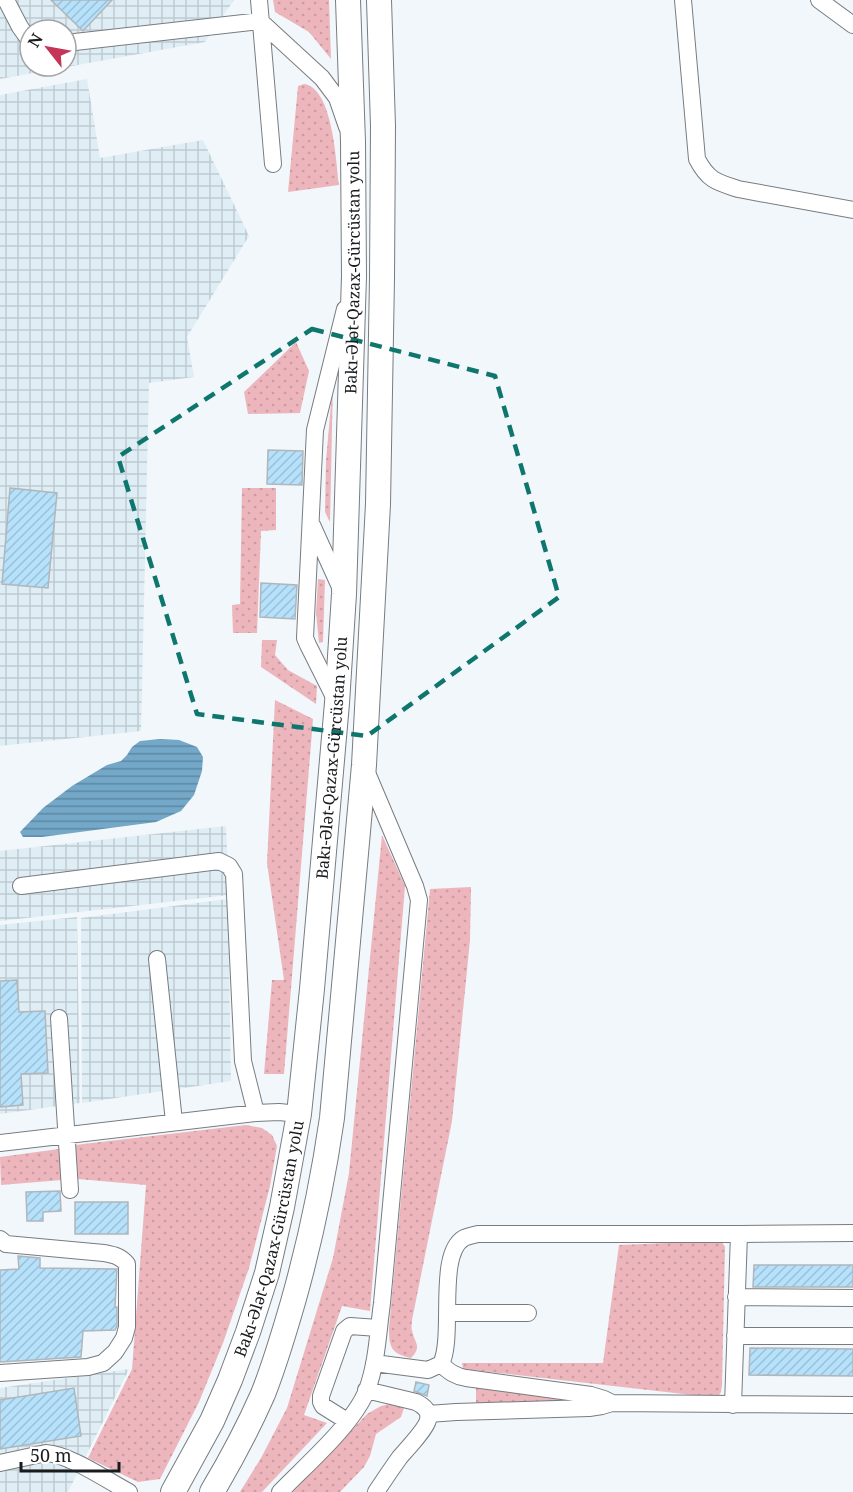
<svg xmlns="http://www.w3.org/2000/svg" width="853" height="1492" viewBox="0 0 853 1492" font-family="'Noto Serif',serif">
	<defs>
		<pattern id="industrial-grid" width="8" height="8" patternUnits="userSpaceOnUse" patternTransform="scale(1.5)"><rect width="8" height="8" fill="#dfedf5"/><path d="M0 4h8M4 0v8" fill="none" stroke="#bfcbd2"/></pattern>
		<pattern id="green-dots" width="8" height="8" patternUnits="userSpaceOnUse" patternTransform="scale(1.5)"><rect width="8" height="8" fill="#edb6bc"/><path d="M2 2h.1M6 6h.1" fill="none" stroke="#cb9ca1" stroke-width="1.8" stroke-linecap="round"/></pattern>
		<pattern id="water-rules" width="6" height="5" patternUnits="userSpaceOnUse" patternTransform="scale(1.5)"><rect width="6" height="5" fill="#74a8c8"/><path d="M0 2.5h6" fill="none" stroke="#5e88a2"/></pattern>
		<pattern id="building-hatch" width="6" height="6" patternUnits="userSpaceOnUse" patternTransform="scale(1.5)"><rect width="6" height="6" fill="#b6e1fb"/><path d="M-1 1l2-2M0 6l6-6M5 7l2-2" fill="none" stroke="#9cc0d7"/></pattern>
	</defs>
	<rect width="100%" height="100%" fill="#f1f7fa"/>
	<path fill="url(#industrial-grid)" fill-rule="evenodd" d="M 0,0 L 234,0 L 205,42 L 0,79 ZM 30,30 L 66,30 L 66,66 L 30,66 Z
		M 87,79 L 100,158 L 203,140 L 249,236 L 187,337 L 194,377 L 149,383 L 141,731 L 0,746 L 0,95 Z
		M 226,826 L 229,895 L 0,921 L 0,851 Z
		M 228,899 L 231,1081 L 82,1103 L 81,918 Z
		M 77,917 L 80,1103 L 0,1114 L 0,925 Z
		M 129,1369 L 68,1492 L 0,1492 L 0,1388 Z"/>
	<path fill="url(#green-dots)" d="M 273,0 L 329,0 L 331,59 L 309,32 L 275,12 Z
		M 304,84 C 333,88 336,162 339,185 L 288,192 L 298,86 Z
		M 296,342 L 309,371 L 300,413 L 248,414 L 244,392 Z
		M 333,381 L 330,522 L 325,512 L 326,461 Z
		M 242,488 L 276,488 L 276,530 L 261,531 L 257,633 L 233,633 L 232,605 L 240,604 Z
		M 318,579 L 325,580 L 323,642 L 319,643 L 316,613 Z
		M 262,640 L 277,640 L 275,655 L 288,670 L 317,686 L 316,704 L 261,667 Z
		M 275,700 L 313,719 L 284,1074 L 264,1074 L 272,980 L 284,980 L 267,863 Z
		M 382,835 L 405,886 L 370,1311 L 342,1306 L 304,1415 L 327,1423 L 262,1492 L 240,1492 L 261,1458 L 287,1408 L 333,1258 L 349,1173 Z
		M 471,887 L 470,940 L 452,1121 L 412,1320 C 412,1322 411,1329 412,1330 C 414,1343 423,1346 411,1358 C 391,1354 389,1347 389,1328 L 430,889 Z
		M 246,1125 L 262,1128 L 272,1135 L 277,1146 L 270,1186 L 249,1268 L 223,1343 L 199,1402 L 160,1479 L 138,1482 L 88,1458 L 132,1369 L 146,1185 L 78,1179 L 75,1145 Z
		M 59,1149 L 62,1180 L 1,1185 L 0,1157 Z
		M 717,1241 L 722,1242 L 725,1247 L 722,1385 L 721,1392 L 718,1397 L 710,1397 L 463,1369 L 462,1363 L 603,1363 L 619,1245 Z
		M 476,1385 L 586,1402 L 476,1403 Z
		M 393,1403 L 405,1405 L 401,1417 L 376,1434 L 370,1456 L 364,1467 L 340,1492 L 293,1492 L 367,1414 L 381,1406 Z"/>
	<path fill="url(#water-rules)" d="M 160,739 L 179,740 L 197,747 L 203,757 L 202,771 L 194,795 L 181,811 L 156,822 L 42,837 L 23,837 L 20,832 L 43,808 L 72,786 L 107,765 L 121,761 L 127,755 L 132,747 L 140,741 Z"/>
	<path fill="url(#building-hatch)" stroke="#b0b6ba" stroke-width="1.5" d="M 51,0 L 112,0 L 83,31 Z
		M 268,450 L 303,451 L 302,485 L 267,484 Z
		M 10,488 L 57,493 L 48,588 L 2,584 Z
		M 261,583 L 297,585 L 295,619 L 260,617 Z
		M 17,980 L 19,1012 L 45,1011 L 48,1073 L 21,1074 L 23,1105 L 0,1107 L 0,981 Z
		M 60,1191 L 61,1211 L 43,1212 L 43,1221 L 27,1221 L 26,1192 Z
		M 75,1202 L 128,1202 L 128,1234 L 75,1234 Z
		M 18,1256 L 40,1258 L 40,1268 L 117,1269 L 115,1307 L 117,1307 L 117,1326 L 115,1330 L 83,1331 L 81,1357 L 0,1362 L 0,1270 L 19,1269 Z
		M 754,1265 L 853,1265 L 853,1287 L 753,1287 Z
		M 750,1348 L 853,1349 L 853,1376 L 749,1375 Z
		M 416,1382 L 429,1385 L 427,1396 L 414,1391 Z
		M 74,1388 L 81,1436 L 0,1449 L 0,1400 Z"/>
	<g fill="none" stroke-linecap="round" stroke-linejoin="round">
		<g stroke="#777c80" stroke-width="18">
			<path id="minor" d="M 6,0 L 20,27 L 30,41
				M 259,0 L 273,164
				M 683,0 L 697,159 C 708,180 716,182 738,189 L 853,210
				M 819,0 L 853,25
				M 66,43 L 260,21 L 322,78 L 337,98 L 347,127
				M 312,525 L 341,589
				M 336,701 L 308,645 L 305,638 L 315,430 L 345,309
				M 21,886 L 219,861 L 229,866 L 234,874 L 243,1061 L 256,1113
				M 157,959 L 174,1122
				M 59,1018 L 70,1190
				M 0,1143 L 256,1113 L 279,1112 L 299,1114
				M 0,1239 L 6,1244 L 104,1253 C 114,1255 120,1256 127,1264 L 127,1327 L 124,1338 L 115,1352 L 103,1363 L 88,1367 L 0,1373
				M 736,1297 L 853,1298
				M 447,1313 L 528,1313
				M 735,1336 L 853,1336
				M 374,1363 L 428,1370 L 441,1364 C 455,1336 436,1254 464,1238 C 468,1236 474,1235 478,1234 L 739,1234 L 853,1233
				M 441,1364 C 449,1372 455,1376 466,1378 L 591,1395 L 604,1399 L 612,1403 L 853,1405
				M 366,1390 L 416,1402 C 424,1406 430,1411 428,1420 C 426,1429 407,1449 400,1457 C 392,1468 384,1480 376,1492
				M 733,1405 L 739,1234
				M 428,1414 L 456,1412 L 589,1408 L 602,1406 L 612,1403
				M 347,1421 L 323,1406 L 321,1402 L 321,1396 L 344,1331 L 350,1326 L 378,1328
				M 0,1463 L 46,1453 C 69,1454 108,1481 129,1492
				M 280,1492 C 306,1465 353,1425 367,1390 C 377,1363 378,1332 382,1303 L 419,900 L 415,886 L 365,768"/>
		</g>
		<g stroke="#777c80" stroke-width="26">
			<g id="highway">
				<path id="s1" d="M 173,1492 L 212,1421 L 230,1380 L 248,1332 L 267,1273 L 282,1207 L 299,1114 L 312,989 L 337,703 L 344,594 L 354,276 L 353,142 L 348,0"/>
				<path d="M 212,1492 C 231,1460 248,1428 263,1394 C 275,1364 284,1333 293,1302 C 310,1242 323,1180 332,1118 L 364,765 L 378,504 L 382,278 L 383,126 L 379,0"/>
			</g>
		</g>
		<use href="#minor" stroke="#fff" stroke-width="16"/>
		<use href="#highway" stroke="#fff" stroke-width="24"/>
	</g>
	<path fill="none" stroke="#0f766e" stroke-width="4.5" stroke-dasharray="12 8" stroke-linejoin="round" d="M 312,329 L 495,376 L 559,597 L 367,736 L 197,714 L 118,457 Z"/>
	<g text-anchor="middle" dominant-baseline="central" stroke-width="6" stroke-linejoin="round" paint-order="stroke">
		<g font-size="16" fill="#191b1d" stroke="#fff">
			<text stroke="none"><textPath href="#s1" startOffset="1245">Bakı-Ələt-Qazax-Gürcüstan yolu</textPath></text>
			<text stroke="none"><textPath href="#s1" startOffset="759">Bakı-Ələt-Qazax-Gürcüstan yolu</textPath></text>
			<text stroke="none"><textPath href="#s1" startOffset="273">Bakı-Ələt-Qazax-Gürcüstan yolu</textPath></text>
		</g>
	</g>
	<g transform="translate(48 48) rotate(301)"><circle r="28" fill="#ffffff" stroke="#a3a4a5" stroke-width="1.5"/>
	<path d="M0-4.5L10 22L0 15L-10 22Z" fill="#c43558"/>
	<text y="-9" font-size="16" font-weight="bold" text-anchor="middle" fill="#191b1d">N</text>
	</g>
	<path d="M21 1462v9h98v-9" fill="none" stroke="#191b1d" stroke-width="3"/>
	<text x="30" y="1462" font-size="18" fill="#191b1d" stroke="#ffffff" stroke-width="4.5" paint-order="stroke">50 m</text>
</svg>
